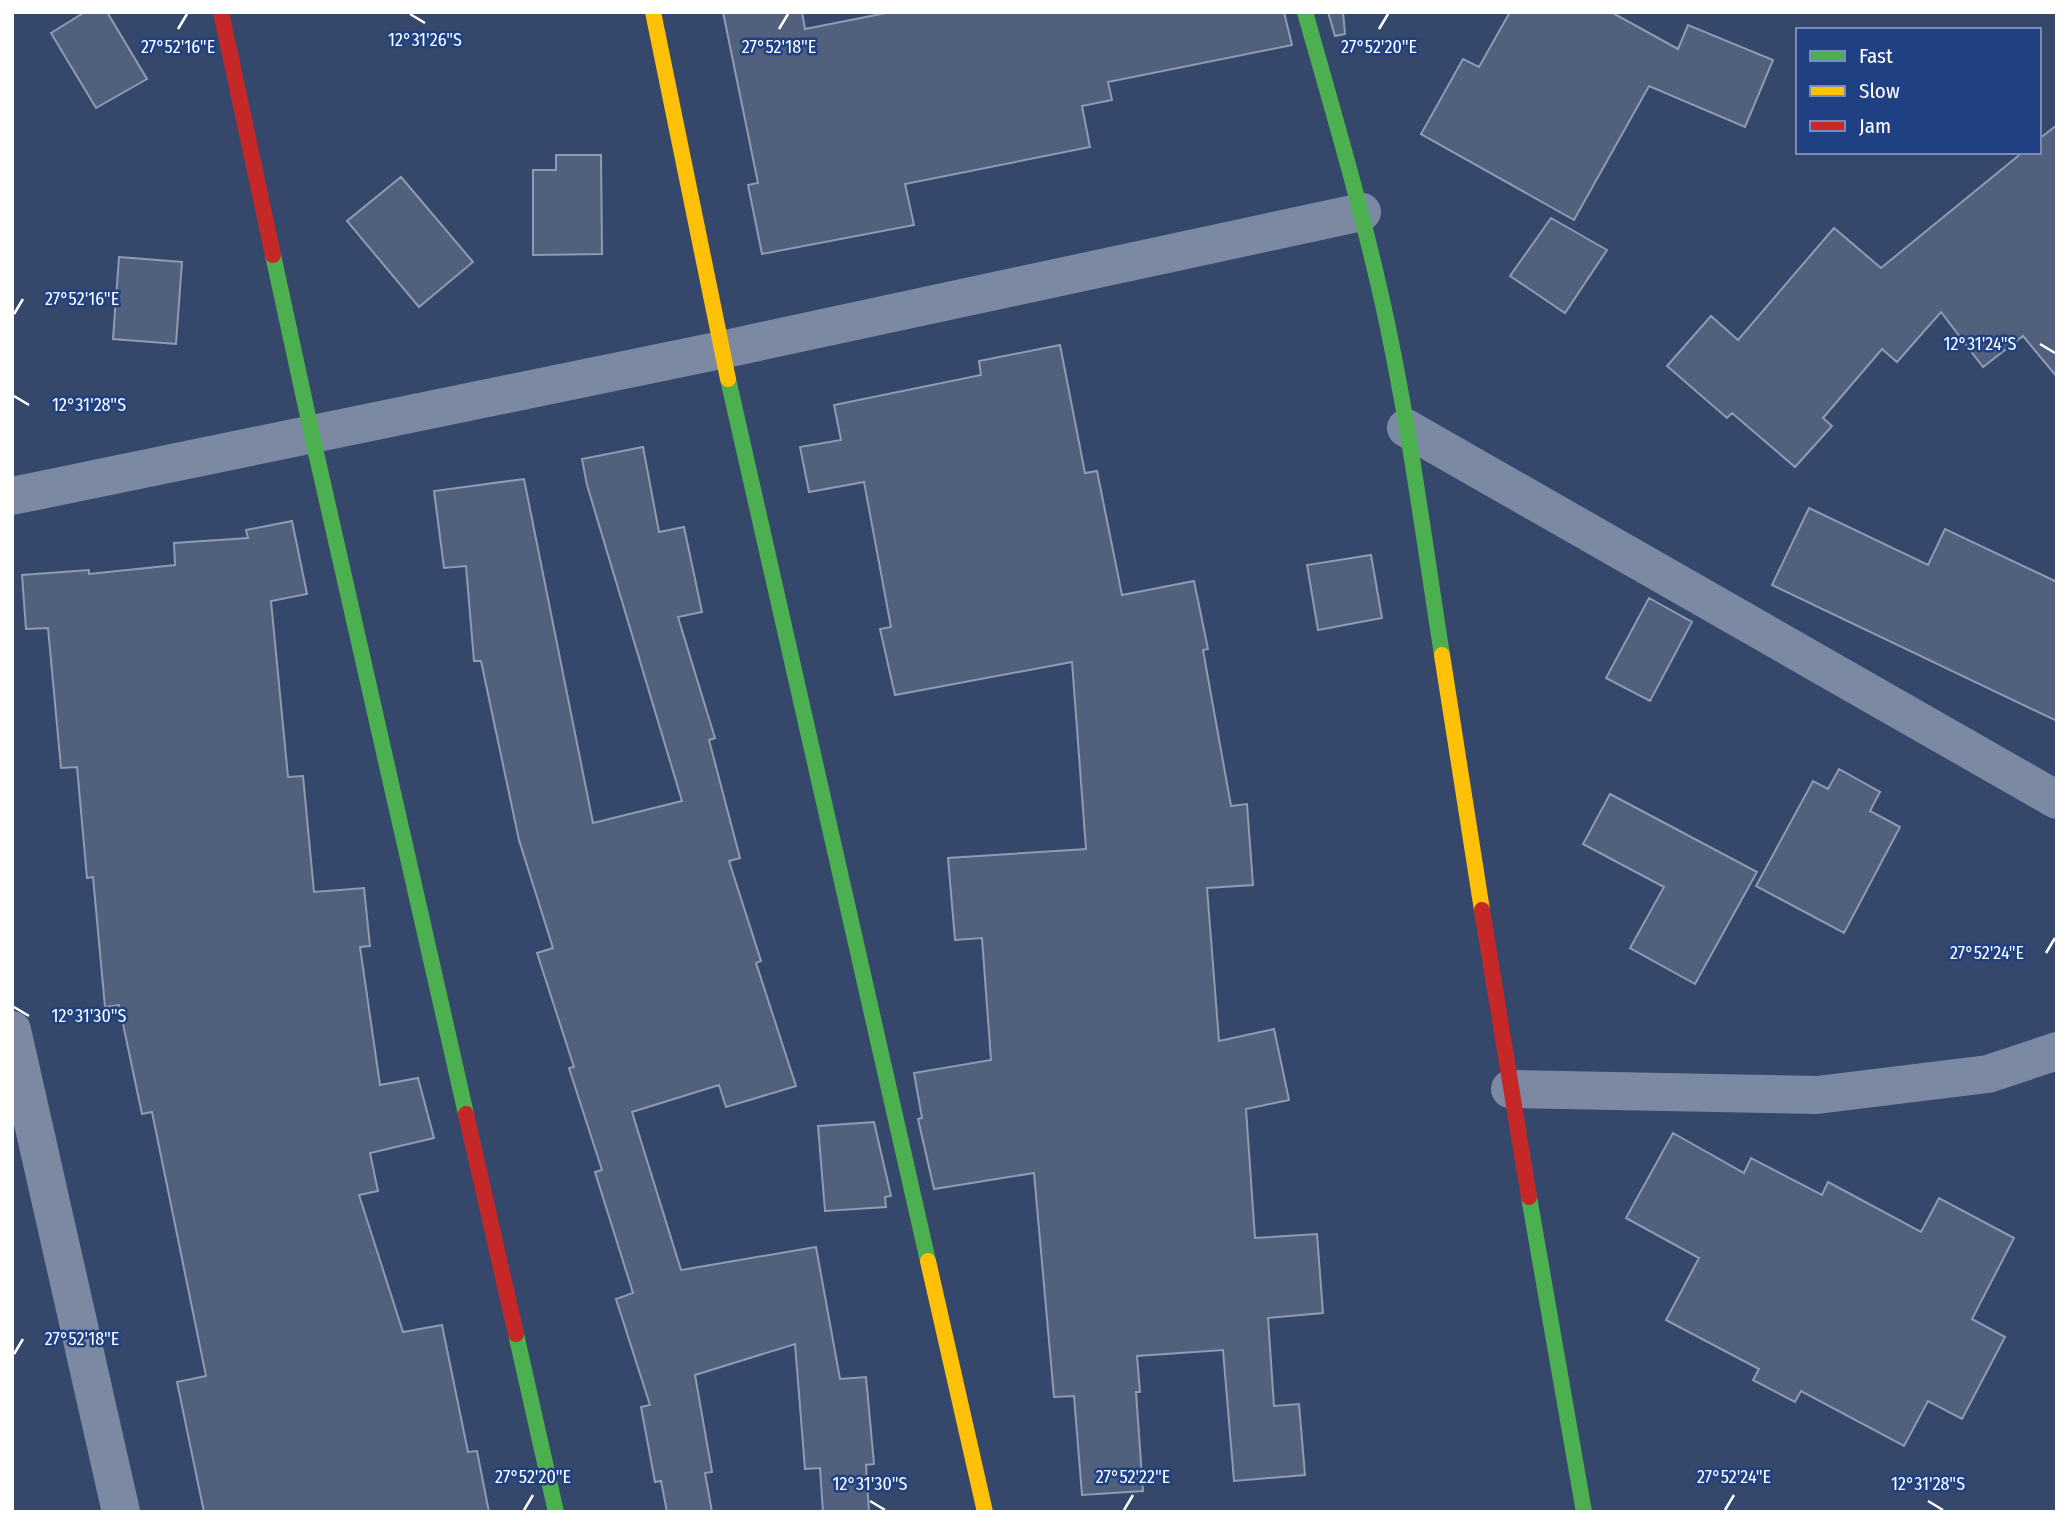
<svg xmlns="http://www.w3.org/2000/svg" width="2069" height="1524" viewBox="0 0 2069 1524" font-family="'Fira Sans Condensed',sans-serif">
	<rect width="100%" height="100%" fill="#35486c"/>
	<path fill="#51607d" stroke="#8f9bb1" stroke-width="2" d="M 85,12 L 107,12 L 147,79 L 96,108 L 51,33 Z
		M 723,12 L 802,12 L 805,29 L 891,12 L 1284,12 L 1292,45 L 1108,82 L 1112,100 L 1082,106 L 1090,147 L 905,184 L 914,225 L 762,254 L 748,185 L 758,183 Z
		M 1328,12 L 1343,12 L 1345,34 L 1335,36 Z
		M 1510,12 L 1611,12 L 1678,49 L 1688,25 L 1773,60 L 1745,127 L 1649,86 L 1574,220 L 1421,134 L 1463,59 L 1479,67 Z
		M 2057,125 L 2057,377 L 2023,336 L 1983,367 L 1941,312 L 1897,362 L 1882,349 L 1823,418 L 1832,426 L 1795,467 L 1732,413 L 1727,418 L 1667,366 L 1711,316 L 1738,340 L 1834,228 L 1881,268 L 2023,152 L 2039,152 L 2039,139 Z
		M 556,155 L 601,155 L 602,254 L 533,255 L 533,170 L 556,170 Z
		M 401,177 L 473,262 L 419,307 L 347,221 Z
		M 1551,218 L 1607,250 L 1565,313 L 1510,276 Z
		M 119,257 L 182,262 L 176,344 L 113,339 Z
		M 1060,345 L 1085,473 L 1097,471 L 1122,595 L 1194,581 L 1208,649 L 1203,650 L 1231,806 L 1247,804 L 1253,885 L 1207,888 L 1219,1041 L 1274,1029 L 1289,1100 L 1246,1109 L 1255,1238 L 1317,1234 L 1323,1313 L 1268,1318 L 1274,1406 L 1299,1404 L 1305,1475 L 1234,1481 L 1223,1350 L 1137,1356 L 1140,1392 L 1136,1392 L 1143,1491 L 1082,1495 L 1074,1396 L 1054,1397 L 1034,1173 L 934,1189 L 918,1119 L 922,1118 L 914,1073 L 991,1060 L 982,938 L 955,940 L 948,858 L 1086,849 L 1072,662 L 895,695 L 880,629 L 891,627 L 864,482 L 809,492 L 800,447 L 841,440 L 834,405 L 981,375 L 979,361 Z
		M 643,447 L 659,532 L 684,527 L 702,612 L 678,617 L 715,738 L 709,740 L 740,858 L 729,861 L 761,961 L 756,963 L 796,1086 L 726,1107 L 719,1085 L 632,1112 L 681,1270 L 816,1247 L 840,1379 L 866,1377 L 874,1464 L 866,1465 L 869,1512 L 823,1512 L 820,1468 L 805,1469 L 795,1344 L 695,1375 L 712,1472 L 705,1473 L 712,1512 L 667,1512 L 661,1481 L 655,1482 L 641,1407 L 650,1405 L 616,1299 L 633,1293 L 595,1172 L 602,1170 L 569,1068 L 574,1067 L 537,953 L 553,948 L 519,840 L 481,661 L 474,661 L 466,566 L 444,568 L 434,491 L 524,479 L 593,823 L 682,801 L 587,485 L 582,459 Z
		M 1809,508 L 1928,565 L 1945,529 L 2057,582 L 2057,721 L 1772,585 Z
		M 292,521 L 307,594 L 271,601 L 288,777 L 303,776 L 314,892 L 364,888 L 370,946 L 360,947 L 380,1085 L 418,1078 L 434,1138 L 370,1153 L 378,1191 L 359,1195 L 403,1332 L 442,1325 L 468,1452 L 477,1451 L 489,1512 L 204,1512 L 177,1382 L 206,1376 L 152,1112 L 142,1114 L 119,1005 L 105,1007 L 93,877 L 87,878 L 77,767 L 61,768 L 48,628 L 26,629 L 22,575 L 89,570 L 89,574 L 175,565 L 174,543 L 248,538 L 246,530 Z
		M 1371,555 L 1382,618 L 1318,630 L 1307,565 Z
		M 1649,598 L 1692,622 L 1650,701 L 1606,678 Z
		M 1839,769 L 1880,792 L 1870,811 L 1900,827 L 1844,933 L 1756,886 L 1813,781 L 1828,789 Z
		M 1610,794 L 1757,872 L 1695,984 L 1630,948 L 1664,887 L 1583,844 Z
		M 874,1122 L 891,1196 L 885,1197 L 886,1207 L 825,1211 L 818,1126 Z
		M 1673,1133 L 1744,1173 L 1751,1158 L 1822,1195 L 1828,1182 L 1921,1232 L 1939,1198 L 2014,1238 L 1972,1319 L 2005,1337 L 1962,1419 L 1928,1401 L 1904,1446 L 1801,1391 L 1795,1402 L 1753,1380 L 1759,1369 L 1666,1320 L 1699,1258 L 1626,1218 Z"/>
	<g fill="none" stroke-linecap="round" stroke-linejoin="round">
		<path stroke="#7c89a2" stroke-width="38" d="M 1406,428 L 2057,800
			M 12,496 L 721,350 L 1362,212
			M 12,1030 L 121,1512
			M 1510,1089 L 1817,1095 L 1988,1074 L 2057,1051"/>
		<path stroke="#4caf50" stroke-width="16" d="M 1305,12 C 1333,111 1362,209 1384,309 C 1409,423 1424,540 1442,655
			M 273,255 L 312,435 L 466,1114
			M 728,379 L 928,1261
			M 1529,1197 L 1584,1512
			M 516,1334 L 556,1512"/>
		<path stroke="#ffc107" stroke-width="16" d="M 653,12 L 728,379
			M 1442,655 L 1482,910
			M 928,1261 L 985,1512"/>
		<path stroke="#c62828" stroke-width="16" d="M 221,12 L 273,255
			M 1482,910 L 1529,1197
			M 466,1114 L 516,1334"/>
	</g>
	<path fill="none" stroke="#fff" stroke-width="2.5" d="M 410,14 L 425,23M 178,29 L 187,14M 779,29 L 788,14M 1379,29 L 1388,14M 14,314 L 23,299M 2040,344 L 2055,353M 14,396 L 29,405M 2046,953 L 2055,938M 14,1007 L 29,1016M 14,1354 L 23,1339M 870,1501 L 885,1510M 1928,1501 L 1943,1510M 524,1510 L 533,1495M 1124,1510 L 1133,1495M 1725,1510 L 1734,1495"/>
	<g font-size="18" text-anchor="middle" fill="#fff" stroke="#1f4083" stroke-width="5" stroke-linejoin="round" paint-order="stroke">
		<text x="425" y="46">12°31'26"S</text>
		<text x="178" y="53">27°52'16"E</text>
		<text x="779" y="53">27°52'18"E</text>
		<text x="1379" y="53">27°52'20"E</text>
		<text x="82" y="305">27°52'16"E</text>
		<text x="1980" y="350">12°31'24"S</text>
		<text x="89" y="411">12°31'28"S</text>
		<text x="1987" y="959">27°52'24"E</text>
		<text x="89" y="1022">12°31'30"S</text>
		<text x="82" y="1345">27°52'18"E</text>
		<text x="533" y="1483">27°52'20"E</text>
		<text x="1133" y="1483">27°52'22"E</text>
		<text x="1734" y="1483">27°52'24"E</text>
		<text x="870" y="1490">12°31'30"S</text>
		<text x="1928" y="1490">12°31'28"S</text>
	</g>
	<rect width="2069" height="1524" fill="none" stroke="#ffffff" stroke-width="28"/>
	<rect x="1796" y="28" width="245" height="126" fill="#1f4083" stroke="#798cb5" stroke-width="2"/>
	<rect x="1810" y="51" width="35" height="10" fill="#4caf50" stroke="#798cb5" stroke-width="2"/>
	<text x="1859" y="63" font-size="21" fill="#ffffff">Fast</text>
	<rect x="1810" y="86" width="35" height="10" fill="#ffc107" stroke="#798cb5" stroke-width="2"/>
	<text x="1859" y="98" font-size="21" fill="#ffffff">Slow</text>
	<rect x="1810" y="121" width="35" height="10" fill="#c62828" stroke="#798cb5" stroke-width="2"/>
	<text x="1859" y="133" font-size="21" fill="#ffffff">Jam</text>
</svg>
